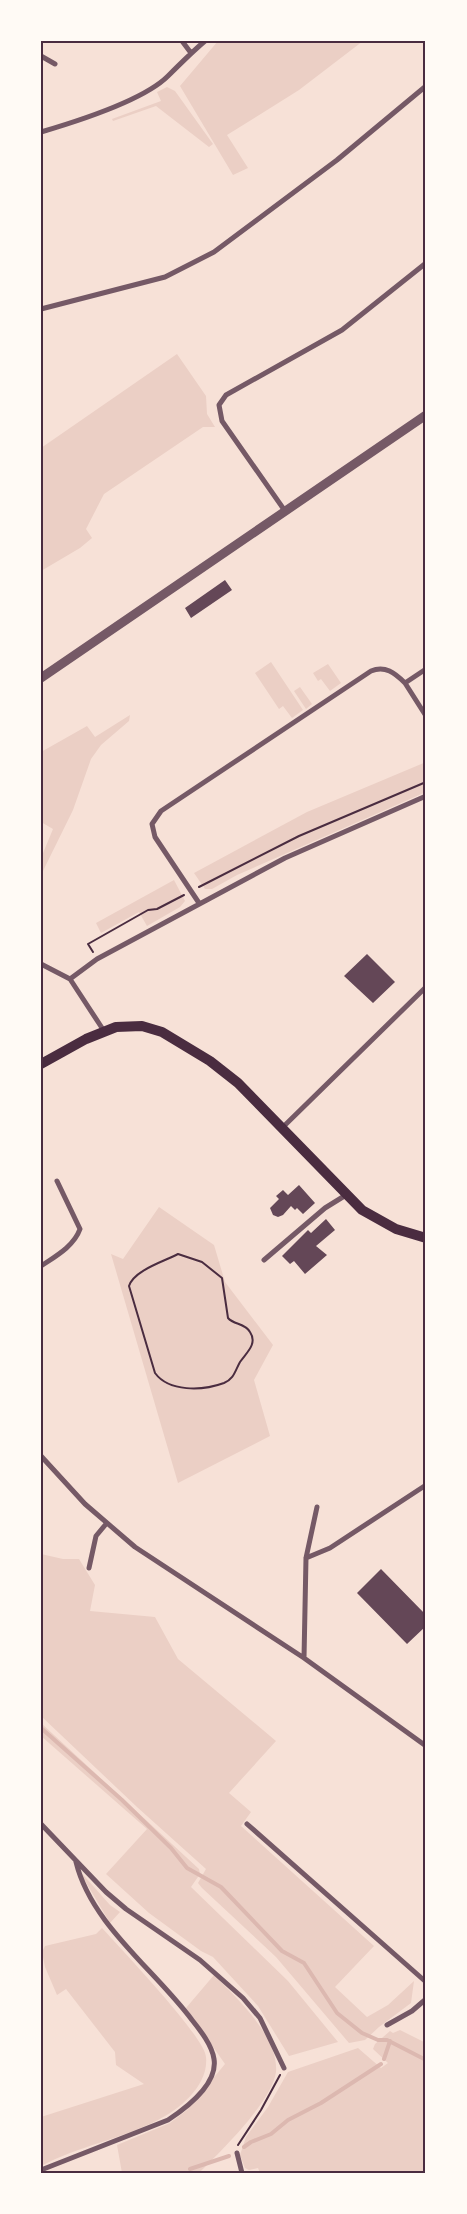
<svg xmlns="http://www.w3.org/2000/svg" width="467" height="2214" viewBox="0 0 467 2214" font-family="Poppins,sans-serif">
	<rect width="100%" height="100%" fill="#f7e1d7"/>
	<path fill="#ebcfc5" d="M 218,41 L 363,41 L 299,90 L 227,135 L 248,168 L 233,175 L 180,86 Z
		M 167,87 L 175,91 L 213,144 L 209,147 L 156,106 L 113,121 L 112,119 L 161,101 L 157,92 Z
		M 177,354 L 206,396 L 207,414 L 215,427 L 203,427 L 104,494 L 86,529 L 92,538 L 80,548 L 41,571 L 41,448 Z
		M 271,662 L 303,710 L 292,718 L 283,706 L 279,709 L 255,673 Z
		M 328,664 L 341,683 L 330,691 L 321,679 L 318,681 L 313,673 Z
		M 300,687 L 312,704 L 306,709 L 294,691 Z
		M 130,715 L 129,721 L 101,745 L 91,759 L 73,810 L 41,875 L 41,858 L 53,829 L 41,822 L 41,752 L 87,726 L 95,737 Z
		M 426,762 L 426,792 L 237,875 L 212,889 L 205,889 L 194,873 L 307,812 Z
		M 174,880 L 185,901 L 180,907 L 147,926 L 139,912 L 101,933 L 96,923 Z
		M 159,1207 L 214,1245 L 225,1282 L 273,1345 L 254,1380 L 270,1436 L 178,1483 L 111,1254 L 123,1259 Z
		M 41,1554 L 63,1559 L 79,1559 L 95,1585 L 90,1611 L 155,1617 L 178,1659 L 276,1741 L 229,1793 L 251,1812 L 241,1826 L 374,1946 L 335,1987 L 367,2017 L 388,2005 L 414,1981 L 411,2003 L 379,2027 L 365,2040 L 349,2043 L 276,1957 L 202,1888 L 198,1883 L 206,1869 L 137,1807 L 41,1716 Z
		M 41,1723 L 199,1869 L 200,1874 L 191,1887 L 288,1981 L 338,2042 L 289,2056 L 258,2006 L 213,1957 L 201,1951 L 149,1913 L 106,1874 L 147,1829 L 41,1736 Z
		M 78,1869 L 110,1905 L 120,1912 L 110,1923 Z
		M 102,1928 C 120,1948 205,2037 206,2057 C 209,2085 180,2109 158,2120 C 121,2139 79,2146 41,2166 L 41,2117 L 144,2084 L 116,2065 L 115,2052 L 66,1989 L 57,1995 L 45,1967 L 42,1952 L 45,1946 L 96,1934 Z
		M 214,1975 C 236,1997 279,2037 276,2072 C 272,2102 219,2153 199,2173 L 122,2173 L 117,2145 L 170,2123 L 187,2110 L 225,2064 L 186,2008 Z
		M 400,2030 L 426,2043 L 426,2173 L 260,2173 L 258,2168 L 249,2170 L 245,2168 L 240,2155 L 246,2137 L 268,2107 L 288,2072 L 358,2048 L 381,2068 L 388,2063 L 373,2049 L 375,2044 L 390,2031 L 393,2033 Z"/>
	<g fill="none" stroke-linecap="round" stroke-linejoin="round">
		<path stroke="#dcb8b0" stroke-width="4" d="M 41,1728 L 122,1800 L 171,1848 L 187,1868 L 221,1887 L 282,1951 L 304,1963 L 337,2013 L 362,2033 L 378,2040 L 387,2040 L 426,2060
			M 384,2059 L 390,2041
			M 244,2147 L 251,2142 L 271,2134 L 288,2120 L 321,2103 L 381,2064
			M 190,2169 L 229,2156"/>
	</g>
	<path fill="#644757" d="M 225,580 L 232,590 L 191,618 L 185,608 Z
		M 367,954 L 395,982 L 373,1003 L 344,976 Z
		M 299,1185 L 315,1203 L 303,1214 L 297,1208 L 295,1210 L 291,1206 L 283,1215 L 278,1217 L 273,1215 L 270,1208 L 279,1199 L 276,1196 L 283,1190 L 288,1195 Z
		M 326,1219 L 335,1230 L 316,1246 L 327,1255 L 305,1274 L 294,1261 L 290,1264 L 282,1256 L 308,1230 L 311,1233 Z
		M 381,1569 L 426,1615 L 426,1626 L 407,1644 L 357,1593 Z"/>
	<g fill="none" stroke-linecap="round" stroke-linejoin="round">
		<path stroke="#4a2c40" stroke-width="2" d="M 199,887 L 299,836 L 426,782
			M 93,952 L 88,944 L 148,910 L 157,909 L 184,895
			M 178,1254 L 202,1262 L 222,1278 L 228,1318 C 234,1325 245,1323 250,1332 C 258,1344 246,1353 240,1362 C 235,1371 234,1379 224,1383 C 202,1391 169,1392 155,1373 L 129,1286 C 134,1270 165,1261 178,1254 Z
			M 238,2145 L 261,2110 L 280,2075"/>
		<path stroke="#755966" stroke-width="5" d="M 182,41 L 191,53
			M 41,56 L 55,64
			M 41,132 C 75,122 144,100 168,76 C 180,64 192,52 205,41
			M 41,309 L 165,277 L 214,252 L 337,160 L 426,86
			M 285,511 L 222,421 L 219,405 L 226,395 L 342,330 L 426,263
			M 405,683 L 426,716
			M 199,903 L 155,837 L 152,824 L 161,811 L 371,671 C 385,665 395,673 405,683 L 426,669
			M 41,964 L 70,979
			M 104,1031 L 70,979 L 97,959 L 285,858 L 426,796
			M 282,1128 L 426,987
			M 264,1260 L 325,1208 L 346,1195
			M 41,1266 C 56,1256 74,1246 80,1229 L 57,1181
			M 41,1456 L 85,1504 L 135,1547 L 304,1658 L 426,1746
			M 306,1558 L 330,1548 L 426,1485
			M 89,1568 L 96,1536 L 106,1524
			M 304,1658 L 306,1558 L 317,1507
			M 41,1824 L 106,1892 L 126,1909 L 200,1960 L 243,1998 L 260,2018 L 284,2068
			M 247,1824 L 426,1982
			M 387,2025 L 412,2011 L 426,1999
			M 237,2153 L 242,2173
			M 41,2170 L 168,2120 C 186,2108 218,2084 214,2059 C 212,2045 200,2030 192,2020 C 154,1969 91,1924 76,1862"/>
		<path stroke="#755966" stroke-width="9" d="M 41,678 L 426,415"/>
		<path stroke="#4a2c40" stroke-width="10" d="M 41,1064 L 86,1039 L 116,1027 L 142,1026 L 162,1032 L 210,1061 L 238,1083 L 362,1210 L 396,1229 L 426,1238"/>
	</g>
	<rect width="467" height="2214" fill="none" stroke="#fffaf5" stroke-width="85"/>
	<rect x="42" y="42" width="382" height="2130" fill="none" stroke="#4a2c40" stroke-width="2"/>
</svg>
